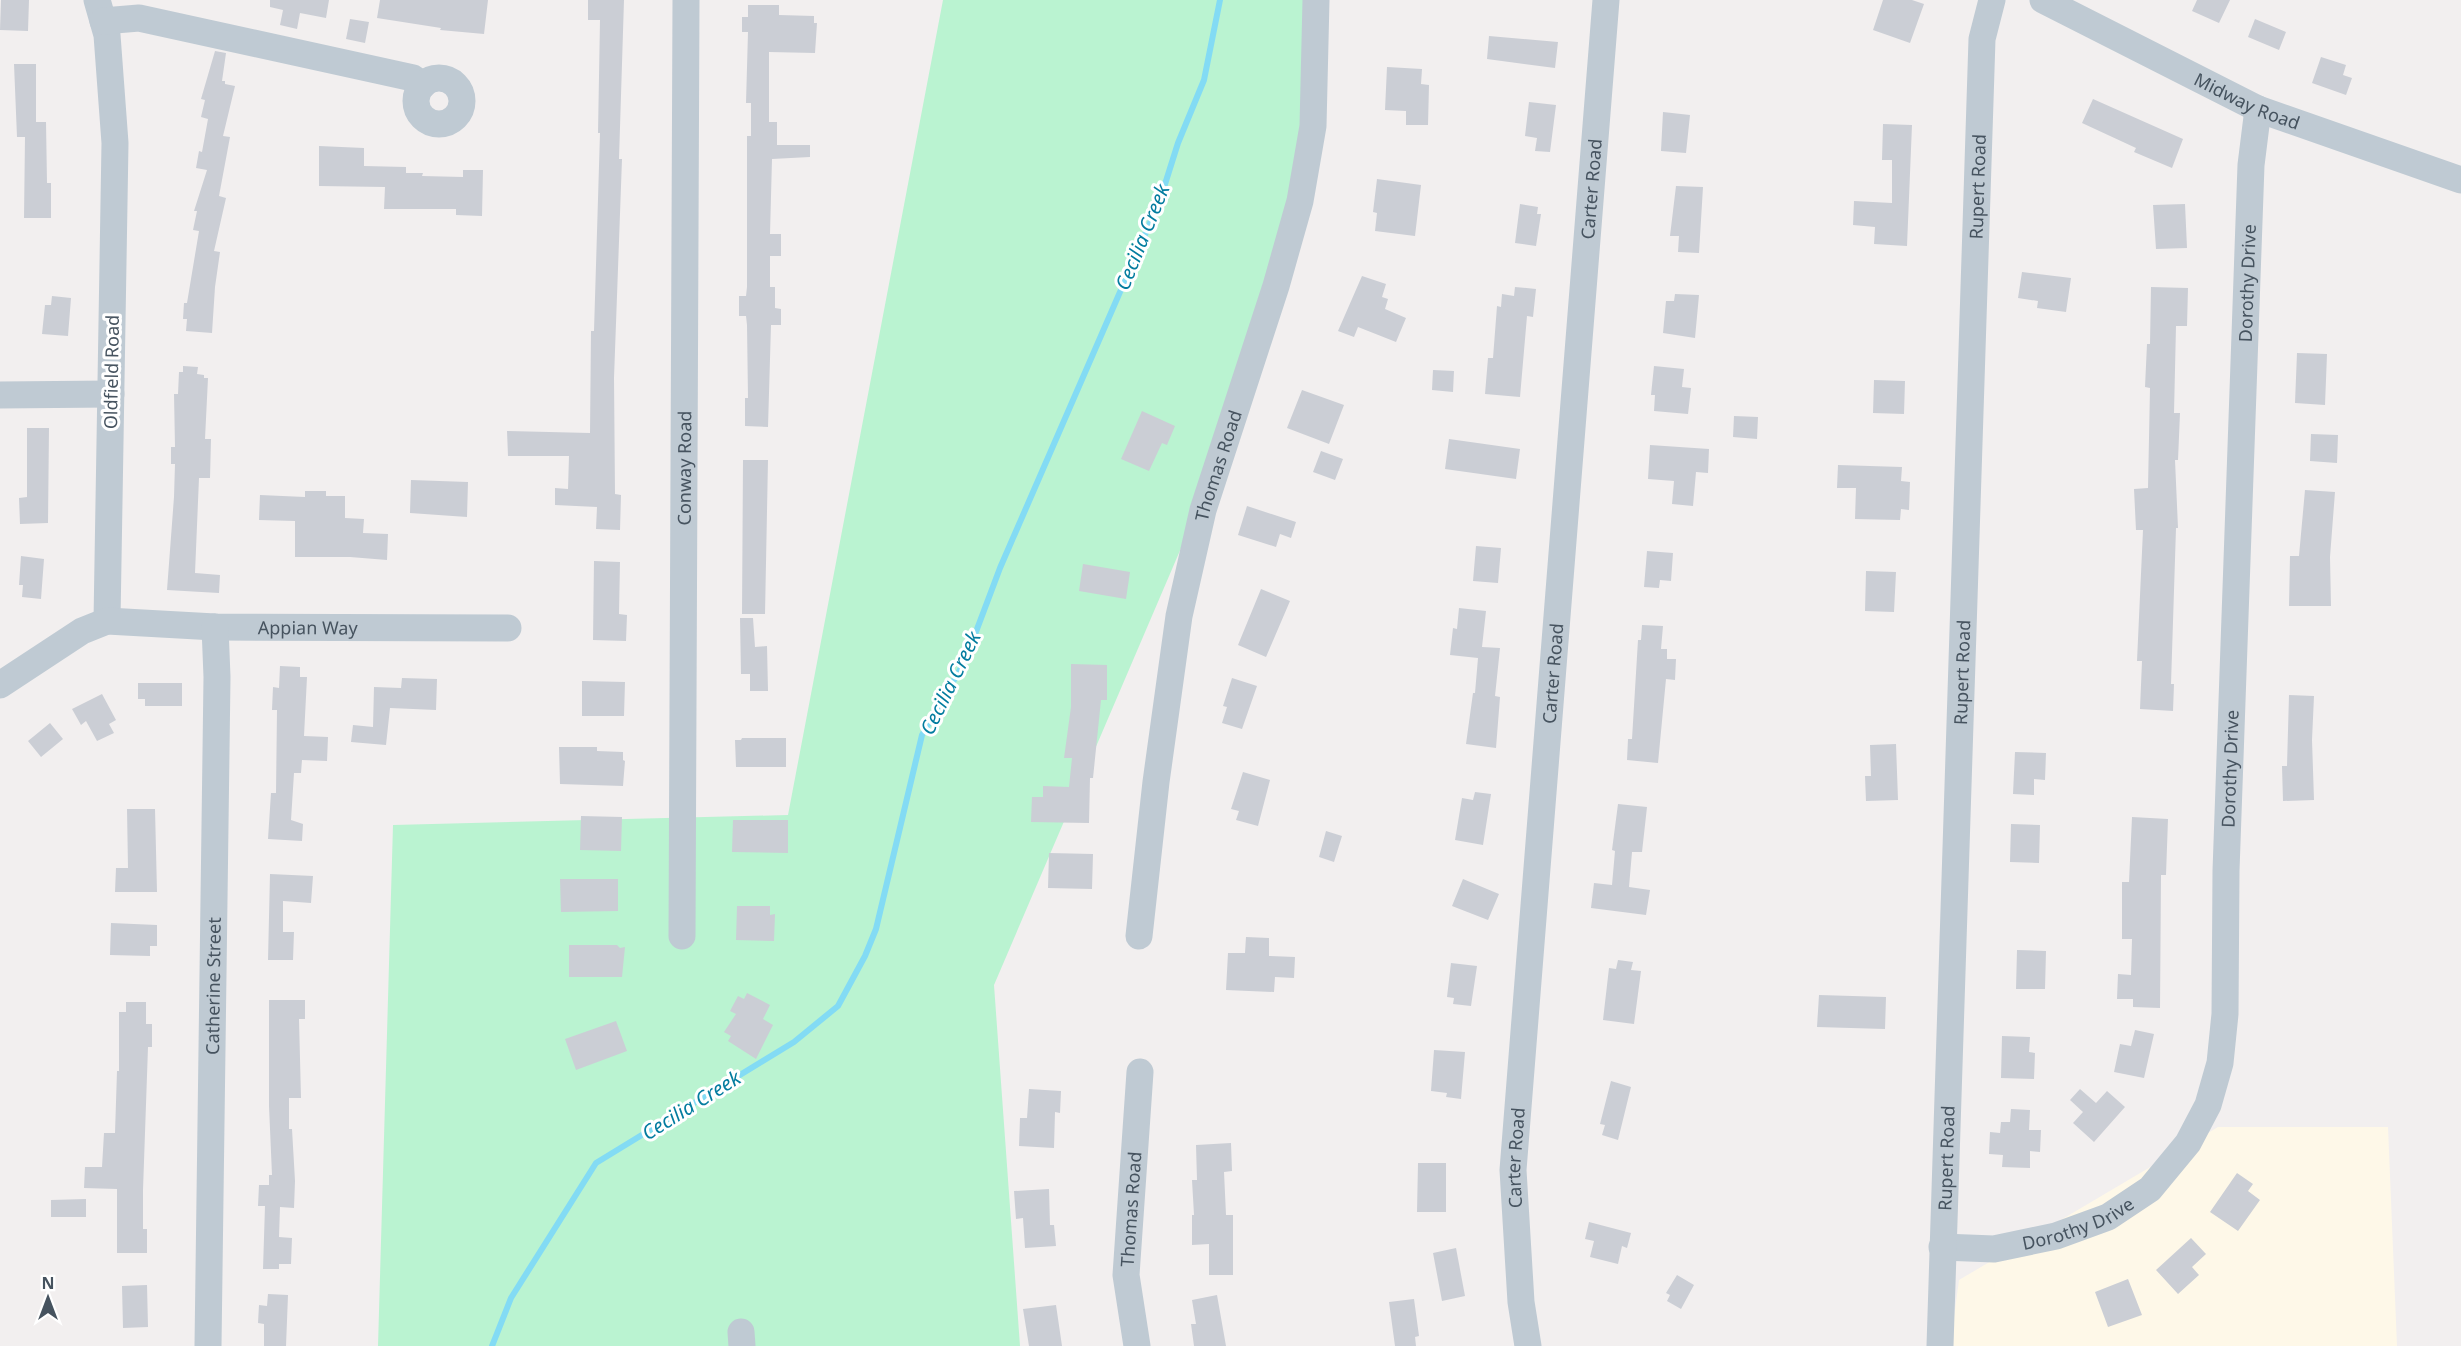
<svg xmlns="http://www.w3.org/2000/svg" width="2461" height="1346" viewBox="0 0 2461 1346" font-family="'Noto Sans',sans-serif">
	<rect width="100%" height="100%" fill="#f2efef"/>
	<path fill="#fef8e8" d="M 2218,1127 L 2388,1127 L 2397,1346 L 1950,1346 L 1959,1280 Z"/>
	<path fill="#baf3d1" d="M 943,0 L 1313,0 L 1306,189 L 1235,422 L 994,985 L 1020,1346 L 378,1346 L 393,825 L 788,815 Z"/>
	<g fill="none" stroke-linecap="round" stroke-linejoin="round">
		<path stroke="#83dbf4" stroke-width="6" d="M 492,1346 L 511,1298 L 596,1163 L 794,1042 L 838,1006 L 865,956 L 876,929 L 922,735 L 965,661 L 1000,568 L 1160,200 L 1178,143 L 1204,80 L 1220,0"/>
	</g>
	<path fill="#cbced5" d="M 1,0 L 29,0 L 28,31 L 0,30 Z
		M 270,0 L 329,0 L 326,18 L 300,13 L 297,29 L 280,25 L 283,10 L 270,7 Z
		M 380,0 L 488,0 L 484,34 L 440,30 L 441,28 L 377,18 Z
		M 588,0 L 624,0 L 619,159 L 622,159 L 614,378 L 615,494 L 621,495 L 620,530 L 596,529 L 597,507 L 555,505 L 555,488 L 568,489 L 569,456 L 508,456 L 507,431 L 590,433 L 591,331 L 594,331 L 600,133 L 598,133 L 600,20 L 588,20 Z
		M 1883,0 L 1912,0 L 1924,4 L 1910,43 L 1873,30 Z
		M 2197,0 L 2230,0 L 2219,23 L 2192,11 Z
		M 748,5 L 779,5 L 779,15 L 814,16 L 814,23 L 817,23 L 815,53 L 769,52 L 769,122 L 777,122 L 777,145 L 810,145 L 810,157 L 772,159 L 770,234 L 781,234 L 781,256 L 770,256 L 770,287 L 775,287 L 775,308 L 781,309 L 781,325 L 771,325 L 768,427 L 745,426 L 745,398 L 748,398 L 747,325 L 746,316 L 739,316 L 739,296 L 746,296 L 747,287 L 747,136 L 751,136 L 751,103 L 746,103 L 748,32 L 742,32 L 742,17 L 748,17 Z
		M 350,19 L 369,22 L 365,43 L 346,39 Z
		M 2255,19 L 2286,32 L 2279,50 L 2248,37 Z
		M 1489,36 L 1558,42 L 1555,68 L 1487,59 Z
		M 215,51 L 226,53 L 222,81 L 225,81 L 225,84 L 235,86 L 223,136 L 230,137 L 219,196 L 226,198 L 214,251 L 220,252 L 215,287 L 212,333 L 186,331 L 187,319 L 183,319 L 184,303 L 187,303 L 199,231 L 193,230 L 197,211 L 194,211 L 207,170 L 196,168 L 199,151 L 202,152 L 208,119 L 201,117 L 205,100 L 201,99 Z
		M 2321,57 L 2346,65 L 2343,75 L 2352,78 L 2346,95 L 2312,83 Z
		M 14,64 L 36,64 L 36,122 L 46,122 L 47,183 L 51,183 L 51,218 L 24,218 L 25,137 L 17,137 Z
		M 1387,67 L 1422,69 L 1421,84 L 1429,85 L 1428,125 L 1406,125 L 1406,111 L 1385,110 Z
		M 2093,99 L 2183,139 L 2172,168 L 2134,152 L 2136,148 L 2082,123 Z
		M 1529,102 L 1556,105 L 1550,152 L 1535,151 L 1537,138 L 1525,136 Z
		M 1663,112 L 1690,115 L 1686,153 L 1661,151 Z
		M 1883,124 L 1912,125 L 1907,246 L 1874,244 L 1875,227 L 1853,225 L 1854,201 L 1892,203 L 1892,160 L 1882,160 Z
		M 319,146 L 364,148 L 364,166 L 406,167 L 406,173 L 423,173 L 422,176 L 463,177 L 463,170 L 483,170 L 482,216 L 456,215 L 456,209 L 384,209 L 385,187 L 319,186 Z
		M 1377,179 L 1421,185 L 1415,236 L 1375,231 L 1377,213 L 1373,212 Z
		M 1676,186 L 1703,187 L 1699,253 L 1678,252 L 1679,236 L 1670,236 Z
		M 1520,204 L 1538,207 L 1537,214 L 1541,214 L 1536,246 L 1515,243 Z
		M 2185,204 L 2187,248 L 2156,249 L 2153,205 Z
		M 2022,272 L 2071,278 L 2066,312 L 2037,308 L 2038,301 L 2018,298 Z
		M 1362,276 L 1386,284 L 1382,297 L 1388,299 L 1385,309 L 1406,318 L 1396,342 L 1358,327 L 1354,337 L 1338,331 Z
		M 1515,287 L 1536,289 L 1533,317 L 1527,316 L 1520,397 L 1485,394 L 1488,358 L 1493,358 L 1497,306 L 1501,307 L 1502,294 L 1514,296 Z
		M 2151,287 L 2188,288 L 2187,326 L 2176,326 L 2174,413 L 2180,413 L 2178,460 L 2175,460 L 2178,528 L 2176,528 L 2171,684 L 2174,684 L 2173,711 L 2140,709 L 2142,661 L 2137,661 L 2143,530 L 2136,530 L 2134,489 L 2148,488 L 2150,388 L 2145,387 L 2147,344 L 2150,344 Z
		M 1675,294 L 1699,295 L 1695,338 L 1663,333 L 1666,301 L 1674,301 Z
		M 52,296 L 71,298 L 68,336 L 42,334 L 45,305 L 51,305 Z
		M 2297,353 L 2327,354 L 2325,405 L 2295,403 Z
		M 183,366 L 198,367 L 197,374 L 204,375 L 204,378 L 208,378 L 205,439 L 211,439 L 210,478 L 199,478 L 195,573 L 220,575 L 219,593 L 167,590 L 174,497 L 175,464 L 171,464 L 171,447 L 175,447 L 174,394 L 178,394 L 179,372 L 183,372 Z
		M 1654,366 L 1684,369 L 1682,387 L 1691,388 L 1688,414 L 1654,411 L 1655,395 L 1651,395 Z
		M 1433,370 L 1454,371 L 1453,392 L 1432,390 Z
		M 1874,380 L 1905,381 L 1904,414 L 1873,413 Z
		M 1302,390 L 1344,405 L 1329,444 L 1287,428 Z
		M 1142,411 L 1175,426 L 1167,445 L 1162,443 L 1149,471 L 1121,459 Z
		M 1734,416 L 1758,417 L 1757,439 L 1733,437 Z
		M 27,428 L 49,428 L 48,523 L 20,524 L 19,498 L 27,497 Z
		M 2311,434 L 2338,435 L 2337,463 L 2310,461 Z
		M 1449,439 L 1520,449 L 1516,479 L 1445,469 Z
		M 1650,445 L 1709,449 L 1708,473 L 1696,472 L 1693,506 L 1672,504 L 1674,481 L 1648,479 Z
		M 1321,451 L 1343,459 L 1335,480 L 1313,472 Z
		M 743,460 L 768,460 L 765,614 L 742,614 Z
		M 1838,465 L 1902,467 L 1901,481 L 1910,482 L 1909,510 L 1901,509 L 1900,520 L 1855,519 L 1856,488 L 1837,488 Z
		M 411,480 L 468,482 L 467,517 L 410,513 Z
		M 2305,490 L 2335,492 L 2330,557 L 2331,606 L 2289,606 L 2290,556 L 2299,556 Z
		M 305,491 L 326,491 L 326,496 L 345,496 L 345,518 L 364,519 L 363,533 L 388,534 L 387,560 L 350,557 L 295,557 L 295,521 L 259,520 L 260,495 L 305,497 Z
		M 1247,506 L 1296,522 L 1291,538 L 1280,534 L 1276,547 L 1238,535 Z
		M 1476,546 L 1501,548 L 1498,583 L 1473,581 Z
		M 1647,551 L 1673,553 L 1671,581 L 1660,580 L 1659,588 L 1644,587 Z
		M 21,556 L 44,559 L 41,599 L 22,597 L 23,585 L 19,585 Z
		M 594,561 L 620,562 L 619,614 L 627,615 L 626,641 L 593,640 Z
		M 1083,564 L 1130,572 L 1126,599 L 1079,591 Z
		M 1866,571 L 1896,572 L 1894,612 L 1865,611 Z
		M 1261,589 L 1290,601 L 1266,657 L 1238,645 Z
		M 1459,608 L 1486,611 L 1482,647 L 1500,648 L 1495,696 L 1500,697 L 1496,748 L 1466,744 L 1473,693 L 1475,693 L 1478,658 L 1450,655 L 1453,628 L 1457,629 Z
		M 740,618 L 753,618 L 755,647 L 767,646 L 768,691 L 750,691 L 750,674 L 741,674 Z
		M 1642,625 L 1663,626 L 1661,649 L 1667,649 L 1667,659 L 1676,659 L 1675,680 L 1666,679 L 1658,763 L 1627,760 L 1628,739 L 1632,739 L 1638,640 L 1641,640 Z
		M 1071,664 L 1107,665 L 1107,700 L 1101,700 L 1093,778 L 1090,778 L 1089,823 L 1031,822 L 1032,797 L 1043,797 L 1043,786 L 1069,787 L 1072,758 L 1064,758 L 1071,707 Z
		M 280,666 L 300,667 L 300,677 L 307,677 L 304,736 L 328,737 L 327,761 L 302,760 L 301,773 L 294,773 L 291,820 L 303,824 L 302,841 L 268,839 L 271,793 L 276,793 L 277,710 L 272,710 L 273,687 L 279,688 Z
		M 402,678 L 437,679 L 436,710 L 390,708 L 386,745 L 351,742 L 353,725 L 373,727 L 374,687 L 401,688 Z
		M 1232,678 L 1257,686 L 1242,729 L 1222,723 L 1227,707 L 1223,706 Z
		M 582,681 L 625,682 L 624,716 L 582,716 Z
		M 138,683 L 182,683 L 182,706 L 145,706 L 145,699 L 138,699 Z
		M 102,694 L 116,720 L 109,724 L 114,733 L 97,741 L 86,721 L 81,725 L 72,709 Z
		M 2289,695 L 2314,696 L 2312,740 L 2314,800 L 2283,801 L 2282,766 L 2287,766 Z
		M 50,723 L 63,739 L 41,757 L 28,741 Z
		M 742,738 L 786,738 L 786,767 L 736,767 L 735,740 L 741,740 Z
		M 1896,744 L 1898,800 L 1866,801 L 1865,776 L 1871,776 L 1870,745 Z
		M 559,747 L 597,747 L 597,751 L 623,752 L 623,760 L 625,761 L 623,786 L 560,784 Z
		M 2015,752 L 2046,753 L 2045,780 L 2034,779 L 2034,795 L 2013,794 Z
		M 1243,772 L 1270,780 L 1258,826 L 1236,820 L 1239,811 L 1231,809 Z
		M 1475,792 L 1491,794 L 1483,845 L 1455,840 L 1462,798 L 1473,800 Z
		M 1618,804 L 1647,807 L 1642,852 L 1632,852 L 1629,887 L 1650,890 L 1646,915 L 1591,908 L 1594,883 L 1612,885 L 1615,851 L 1612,850 Z
		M 127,809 L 155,809 L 157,892 L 115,892 L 116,868 L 128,868 Z
		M 581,816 L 622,817 L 621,851 L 580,850 Z
		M 2132,817 L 2168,819 L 2166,875 L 2161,875 L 2160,1008 L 2133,1007 L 2133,999 L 2117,999 L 2118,974 L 2131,975 L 2132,939 L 2122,939 L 2122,882 L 2129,882 Z
		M 733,820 L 788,820 L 788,853 L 732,852 Z
		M 2011,824 L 2040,825 L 2039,863 L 2010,862 Z
		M 1326,831 L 1342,836 L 1334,862 L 1319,857 Z
		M 1049,853 L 1093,854 L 1092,889 L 1048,888 Z
		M 270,874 L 313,876 L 311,903 L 283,901 L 283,932 L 294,932 L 293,960 L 268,960 Z
		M 560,879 L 618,879 L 618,911 L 561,912 Z
		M 1463,879 L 1499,894 L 1488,920 L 1452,906 Z
		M 737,906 L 770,906 L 770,915 L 775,914 L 774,941 L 736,940 Z
		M 111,923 L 157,925 L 157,946 L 150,946 L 150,956 L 110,955 Z
		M 1246,937 L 1269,938 L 1269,956 L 1295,957 L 1294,978 L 1275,977 L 1274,992 L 1226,990 L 1228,953 L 1245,953 Z
		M 569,945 L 617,945 L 620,948 L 625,947 L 622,977 L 569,977 Z
		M 2017,950 L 2046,951 L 2045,989 L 2016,989 Z
		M 1618,960 L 1633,962 L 1631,970 L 1641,971 L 1634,1024 L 1603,1020 L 1609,968 L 1616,969 Z
		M 1451,963 L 1477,966 L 1471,1006 L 1453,1004 L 1454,998 L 1447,997 Z
		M 747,993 L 770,1005 L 763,1019 L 773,1025 L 756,1059 L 728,1041 L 731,1036 L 724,1032 L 736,1014 L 730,1011 L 738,996 L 744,999 Z
		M 1819,995 L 1886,997 L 1885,1029 L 1817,1027 Z
		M 269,1000 L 305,1000 L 305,1019 L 299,1019 L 301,1098 L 289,1098 L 289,1129 L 292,1129 L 295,1181 L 294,1208 L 280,1207 L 279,1237 L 292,1238 L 291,1264 L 279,1264 L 279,1269 L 263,1269 L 265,1206 L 258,1206 L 259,1185 L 269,1185 L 269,1175 L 272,1175 L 269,1106 Z
		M 126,1002 L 146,1002 L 146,1024 L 152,1024 L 152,1047 L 148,1047 L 143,1190 L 143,1229 L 147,1229 L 147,1253 L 117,1253 L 117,1189 L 84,1188 L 85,1167 L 102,1167 L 104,1133 L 115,1133 L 117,1071 L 119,1071 L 119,1012 L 126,1012 Z
		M 616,1021 L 627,1051 L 576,1070 L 565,1039 Z
		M 2135,1030 L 2154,1034 L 2144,1078 L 2114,1072 L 2120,1044 L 2131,1046 Z
		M 2002,1036 L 2030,1037 L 2029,1052 L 2035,1053 L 2034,1079 L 2001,1078 Z
		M 1434,1050 L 1465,1052 L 1461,1099 L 1446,1097 L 1447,1093 L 1431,1091 Z
		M 1611,1081 L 1631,1087 L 1618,1140 L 1602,1135 L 1605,1125 L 1600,1124 Z
		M 1029,1089 L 1061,1091 L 1060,1113 L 1055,1112 L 1054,1148 L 1019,1146 L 1020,1118 L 1027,1118 Z
		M 2080,1089 L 2096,1103 L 2107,1091 L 2125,1107 L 2094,1142 L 2073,1123 L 2083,1112 L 2070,1100 Z
		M 2011,1109 L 2030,1110 L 2029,1130 L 2041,1130 L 2040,1152 L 2030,1151 L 2030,1168 L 2002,1167 L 2003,1155 L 1989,1154 L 1990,1132 L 2000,1133 L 2001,1122 L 2010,1122 Z
		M 1231,1143 L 1232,1171 L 1224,1172 L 1226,1215 L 1233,1215 L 1233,1275 L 1209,1275 L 1209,1244 L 1192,1245 L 1192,1215 L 1194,1215 L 1192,1180 L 1197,1180 L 1196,1145 Z
		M 1418,1163 L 1446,1163 L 1446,1212 L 1417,1212 Z
		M 2237,1173 L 2253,1184 L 2248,1191 L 2260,1200 L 2238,1231 L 2210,1212 Z
		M 1049,1189 L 1050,1225 L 1054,1225 L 1056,1246 L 1025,1248 L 1023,1218 L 1016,1219 L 1014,1191 Z
		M 86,1199 L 86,1217 L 51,1217 L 51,1200 Z
		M 1589,1222 L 1631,1233 L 1627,1248 L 1622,1246 L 1618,1264 L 1590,1257 L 1594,1241 L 1585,1239 Z
		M 2191,1238 L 2206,1254 L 2192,1267 L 2199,1275 L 2178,1294 L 2156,1270 Z
		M 1456,1248 L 1465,1296 L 1442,1301 L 1433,1253 Z
		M 1677,1275 L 1694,1285 L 1681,1309 L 1667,1301 L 1670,1295 L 1666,1293 Z
		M 2128,1279 L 2142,1315 L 2108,1327 L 2095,1292 Z
		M 147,1285 L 148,1327 L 123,1328 L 122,1286 Z
		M 268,1294 L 288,1295 L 286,1346 L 264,1346 L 264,1324 L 258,1323 L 259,1305 L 267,1306 Z
		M 1217,1295 L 1226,1346 L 1194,1346 L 1191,1324 L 1196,1324 L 1192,1300 Z
		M 1414,1299 L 1419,1336 L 1415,1337 L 1416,1346 L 1395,1346 L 1389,1302 Z
		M 1056,1305 L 1062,1346 L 1029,1346 L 1023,1309 Z"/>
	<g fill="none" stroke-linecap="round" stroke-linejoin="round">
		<g stroke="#bfcad3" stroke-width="27">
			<path d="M 97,0 L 107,35 L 115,143 L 107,621"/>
			<path id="s1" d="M 2043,0 L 2258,109 L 2461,180"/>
			<path d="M 103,21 L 139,18 L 413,78 L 423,85"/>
			<circle cx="439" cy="101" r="23"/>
			<path d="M 0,395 L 111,394"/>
			<path id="s2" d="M 0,685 L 82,631 L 107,621 L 215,627 L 508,628"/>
			<path id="s3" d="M 682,936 L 686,0"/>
			<path id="s4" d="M 1139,936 L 1156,782 L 1179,616 L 1203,510 L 1276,286 L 1300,201 L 1313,126 L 1316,0"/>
			<path id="s5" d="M 1942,1247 L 1994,1249 L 2056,1236 L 2108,1217 L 2150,1189 L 2188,1143 L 2208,1105 L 2220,1063 L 2225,1014 L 2226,871 L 2251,165 L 2258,109"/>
			<path d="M 741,1332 L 742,1346"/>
			<path id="s6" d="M 208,1346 L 217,677 L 215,627"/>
			<path id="s7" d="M 1137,1346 L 1126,1275 L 1140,1072"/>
			<path id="s8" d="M 1528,1346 L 1521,1302 L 1513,1170 L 1606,0"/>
			<path id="s9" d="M 1940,1346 L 1982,39 L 1992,0"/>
		</g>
	</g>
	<g text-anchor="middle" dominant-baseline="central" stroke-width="6" stroke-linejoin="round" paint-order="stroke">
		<g font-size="18" fill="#46535f" stroke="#fff">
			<text stroke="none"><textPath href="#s1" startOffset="228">Midway Road</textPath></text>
			<text stroke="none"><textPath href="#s9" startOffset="1160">Rupert Road</textPath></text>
			<text stroke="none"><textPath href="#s8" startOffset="1161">Carter Road</textPath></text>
			<text stroke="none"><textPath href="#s5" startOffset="1148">Dorothy Drive</textPath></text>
			<text transform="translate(111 372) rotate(-89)">Oldfield Road</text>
			<text stroke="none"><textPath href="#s4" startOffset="478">Thomas Road</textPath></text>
			<text stroke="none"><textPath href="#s3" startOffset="468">Conway Road</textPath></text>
			<text stroke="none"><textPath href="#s2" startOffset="326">Appian Way</textPath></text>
			<text stroke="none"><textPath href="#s9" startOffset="674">Rupert Road</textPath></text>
			<text stroke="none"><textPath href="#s8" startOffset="675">Carter Road</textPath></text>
			<text stroke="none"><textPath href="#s5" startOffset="662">Dorothy Drive</textPath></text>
			<text stroke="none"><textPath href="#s6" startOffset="360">Catherine Street</textPath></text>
			<text stroke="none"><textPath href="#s8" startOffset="189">Carter Road</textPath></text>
			<text stroke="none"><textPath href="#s9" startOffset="188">Rupert Road</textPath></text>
			<text stroke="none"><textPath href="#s7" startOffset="138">Thomas Road</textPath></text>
			<text stroke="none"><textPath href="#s5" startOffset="140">Dorothy Drive</textPath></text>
		</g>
		<g font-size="20" font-style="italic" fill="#037c9f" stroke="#fff">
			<text transform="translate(1142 237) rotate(-68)">Cecilia Creek</text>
			<text transform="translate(950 683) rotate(-64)">Cecilia Creek</text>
			<text transform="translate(691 1105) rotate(-32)">Cecilia Creek</text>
		</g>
	</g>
	<g transform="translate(48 1298)" stroke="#ffffff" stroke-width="4.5" paint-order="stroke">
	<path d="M0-4.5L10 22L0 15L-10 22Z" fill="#46535f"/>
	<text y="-9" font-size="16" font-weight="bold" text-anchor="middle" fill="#46535f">N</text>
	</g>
</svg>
